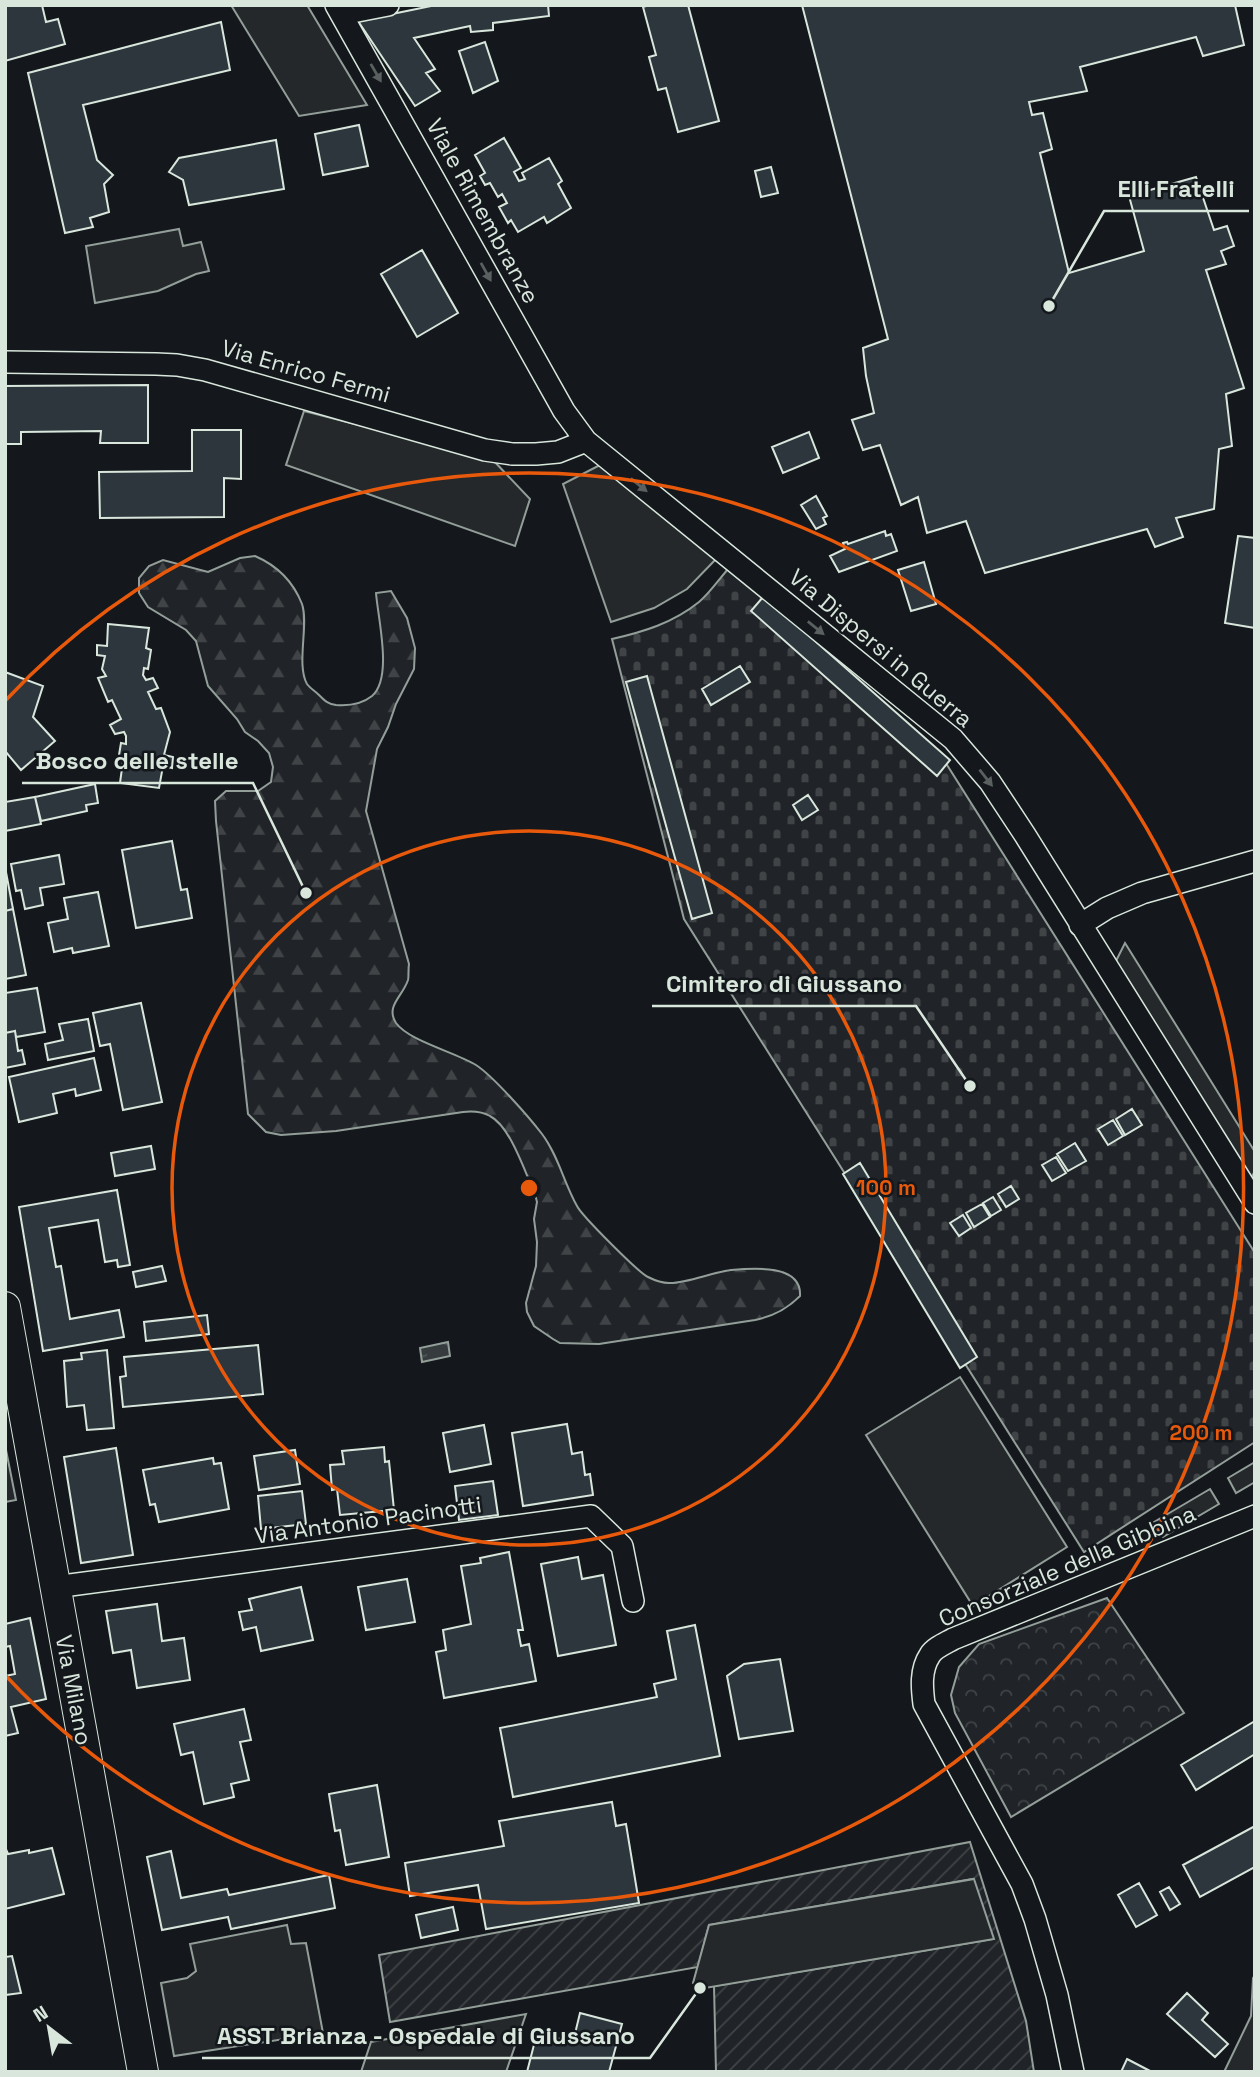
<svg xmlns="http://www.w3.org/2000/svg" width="1260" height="2077" viewBox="0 0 1260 2077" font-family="'Space Grotesk',sans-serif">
	<defs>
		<pattern id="forest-firs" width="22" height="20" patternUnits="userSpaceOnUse" patternTransform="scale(1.75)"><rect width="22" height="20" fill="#202428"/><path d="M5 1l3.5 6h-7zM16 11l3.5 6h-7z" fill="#404447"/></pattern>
		<pattern id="cemetery-stones" width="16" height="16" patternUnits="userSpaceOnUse" patternTransform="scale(1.75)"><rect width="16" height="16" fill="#202428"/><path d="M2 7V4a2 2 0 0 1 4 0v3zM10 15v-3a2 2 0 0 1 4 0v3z" fill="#404447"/></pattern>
		<pattern id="park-crowns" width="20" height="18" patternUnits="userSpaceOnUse" patternTransform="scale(1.75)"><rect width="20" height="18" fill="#202428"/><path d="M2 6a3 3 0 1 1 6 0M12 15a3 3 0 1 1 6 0" fill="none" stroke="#404447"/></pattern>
		<pattern id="garden-furrows" width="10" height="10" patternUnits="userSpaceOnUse" patternTransform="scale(1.75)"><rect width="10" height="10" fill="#202428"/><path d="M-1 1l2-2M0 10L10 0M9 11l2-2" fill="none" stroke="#404447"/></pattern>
		<pattern id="water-ripples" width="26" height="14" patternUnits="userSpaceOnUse" patternTransform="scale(1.75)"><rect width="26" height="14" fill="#363b3e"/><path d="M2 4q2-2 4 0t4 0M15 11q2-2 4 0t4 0" fill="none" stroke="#525759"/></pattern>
	</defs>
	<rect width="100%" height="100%" fill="#14181c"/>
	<path fill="url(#forest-firs)" stroke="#939e99" stroke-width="2" d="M 255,556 C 278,566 293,581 302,604 C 309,624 296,665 307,684 C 310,688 315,691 319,695 C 325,701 328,704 336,705 C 349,706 362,704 372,696 C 393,678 378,619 376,593 L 391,591 L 407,618 L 415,648 L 414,669 L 396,704 L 388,727 L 377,749 L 366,811 L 409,964 C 408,969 409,976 408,980 C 403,996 385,1006 396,1023 C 409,1041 455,1052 476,1065 C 493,1076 529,1117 542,1134 C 558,1155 564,1183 577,1206 C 582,1216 639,1273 648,1277 C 654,1280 663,1283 669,1283 C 685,1284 713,1272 731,1270 C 754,1268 802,1264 800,1296 C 787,1309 774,1316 755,1320 L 599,1344 L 560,1343 L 553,1339 L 534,1326 L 527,1312 L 526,1303 L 536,1266 L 537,1242 L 534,1219 L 537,1202 L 535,1194 C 525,1173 511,1127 490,1116 C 481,1111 472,1111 463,1112 L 336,1131 L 281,1135 L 266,1132 L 248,1114 L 216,821 L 215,801 L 226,791 L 258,791 L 271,782 L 273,767 L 269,753 L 258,741 L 245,732 L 237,719 L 208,686 L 196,641 L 186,630 L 148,607 L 139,593 L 139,578 L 149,566 L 163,560 L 208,572 L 240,558 Z"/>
	<path fill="url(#cemetery-stones)" stroke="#939e99" stroke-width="2" d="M 729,568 L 942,757 L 1255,1253 L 1255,1442 L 1084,1552 L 684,919 L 612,639 C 643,632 673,623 699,602 C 710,593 719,579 729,568 Z"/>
	<path fill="url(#park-crowns)" stroke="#939e99" stroke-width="2" d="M 1107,1598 L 1184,1713 L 1011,1817 L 955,1713 L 951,1695 L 959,1667 L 979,1644 Z"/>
	<path fill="url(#garden-furrows)" stroke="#939e99" stroke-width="2" d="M 970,1842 L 1026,2021 L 1034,2072 L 716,2072 L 714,1986 L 993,1939 L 973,1879 L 709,1925 L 698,1967 L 390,2022 L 379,1955 Z"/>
	<path fill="#24282b" stroke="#939e99" stroke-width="2" d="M 231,5 L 307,5 L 367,105 L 299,116 Z
		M 179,229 L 183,246 L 201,242 L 209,271 L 196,274 L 158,291 L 95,303 L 86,246 Z
		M 304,411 L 492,459 L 530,499 L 515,546 L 286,465 Z
		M 600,465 L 717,558 L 687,589 L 654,608 L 611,622 L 563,484 Z
		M 1125,943 L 1255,1152 L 1255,1171 L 1249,1181 L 1114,965 Z
		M 960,1377 L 1067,1547 L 973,1606 L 866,1435 Z
		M 5,1445 L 16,1500 L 5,1502 Z
		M 1255,1462 L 1255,1482 L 1236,1493 L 1228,1478 Z
		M 1210,1489 L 1219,1504 L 1163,1537 L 1154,1522 Z
		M 974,1879 L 994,1939 L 705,1988 L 693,1983 L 709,1925 Z
		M 287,1925 L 291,1944 L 306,1943 L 323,2033 L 174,2056 L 161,1983 L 187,1978 L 196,1971 L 190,1944 Z
		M 1255,1975 L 1255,2072 L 1224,2072 L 1251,2016 L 1253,1978 Z
		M 526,2014 L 506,2072 L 361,2072 L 371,2042 Z"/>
	<path fill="url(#water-ripples)" stroke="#939e99" stroke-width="2" d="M 448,1342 L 450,1356 L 422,1362 L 420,1348 Z"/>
	<path fill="#2c363c" stroke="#d8e6dc" stroke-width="2" d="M 5,5 L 42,5 L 46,22 L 58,19 L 65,44 L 5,61 Z
		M 436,5 L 548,5 L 549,16 L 493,23 L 493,30 L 471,32 L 470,26 L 414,38 L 435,69 L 426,73 L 440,91 L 415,106 L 358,21 Z
		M 649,5 L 688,5 L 719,121 L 678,132 L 666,88 L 658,90 L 649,57 L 656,55 L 643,7 Z
		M 802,5 L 1235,5 L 1244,45 L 1203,56 L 1196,37 L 1080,67 L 1087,91 L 1029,102 L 1032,115 L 1043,113 L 1052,149 L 1040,153 L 1069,273 L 1144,251 L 1129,196 L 1196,177 L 1214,230 L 1227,226 L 1234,246 L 1221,251 L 1226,264 L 1206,270 L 1244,388 L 1226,394 L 1232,446 L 1219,449 L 1214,509 L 1176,518 L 1183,537 L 1155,547 L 1147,529 L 985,573 L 966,521 L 927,533 L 918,497 L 901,505 L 880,445 L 863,450 L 852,420 L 874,413 L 866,376 L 863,348 L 888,339 Z
		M 221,22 L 230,70 L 83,105 L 97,160 L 113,175 L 104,184 L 109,212 L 90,218 L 93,227 L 65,233 L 28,73 Z
		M 485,42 L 498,81 L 473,93 L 459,51 Z
		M 359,125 L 368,166 L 323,175 L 315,134 Z
		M 504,138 L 521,168 L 514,172 L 519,181 L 525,179 L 522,173 L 549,158 L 562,181 L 558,184 L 571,208 L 547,223 L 544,217 L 518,232 L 511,220 L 508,223 L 499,207 L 507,203 L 502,194 L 498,197 L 490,183 L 485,185 L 480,176 L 485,173 L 475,155 Z
		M 276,140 L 284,189 L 189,205 L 183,180 L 169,172 L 179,158 Z
		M 771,167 L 778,193 L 761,197 L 755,171 Z
		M 422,250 L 458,313 L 417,337 L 381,274 Z
		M 148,385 L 148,443 L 100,443 L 101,431 L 21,432 L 21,444 L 5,444 L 5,386 Z
		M 192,430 L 241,430 L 241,479 L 224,478 L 224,517 L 100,518 L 99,472 L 192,471 Z
		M 809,432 L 819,458 L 783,473 L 772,447 Z
		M 816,496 L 827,516 L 823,518 L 826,524 L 816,529 L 801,505 Z
		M 885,531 L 886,536 L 891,534 L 897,551 L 839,572 L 830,556 L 845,549 L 843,543 L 847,542 L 848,544 Z
		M 1238,536 L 1255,538 L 1255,628 L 1225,623 Z
		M 924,562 L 936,604 L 911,611 L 898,570 Z
		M 764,596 L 950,760 L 937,776 L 751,611 Z
		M 108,624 L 149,628 L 146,648 L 151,650 L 148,669 L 144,668 L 143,675 L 146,680 L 153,678 L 158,688 L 148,692 L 156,709 L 161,708 L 170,732 L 164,755 L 173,757 L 172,768 L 163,766 L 159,788 L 120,783 L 123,761 L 118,761 L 121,743 L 126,744 L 126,736 L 124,732 L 115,734 L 110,725 L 121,719 L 112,700 L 108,702 L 98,678 L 106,676 L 102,669 L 105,656 L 97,655 L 97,645 L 107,646 Z
		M 740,666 L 750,682 L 711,705 L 702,689 Z
		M 5,672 L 43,686 L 33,717 L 55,741 L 21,770 L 5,751 Z
		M 647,676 L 712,913 L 692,919 L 626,682 Z
		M 95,784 L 98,803 L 86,805 L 87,811 L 41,821 L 35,797 Z
		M 808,795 L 818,810 L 802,820 L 793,805 Z
		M 35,797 L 41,824 L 5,831 L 5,802 Z
		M 172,841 L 181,890 L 187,889 L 192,918 L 136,928 L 122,850 Z
		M 59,855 L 64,884 L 40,888 L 43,905 L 25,909 L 21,890 L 16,891 L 11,864 Z
		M 5,867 L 13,909 L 5,911 Z
		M 98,892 L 109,946 L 73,953 L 72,948 L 54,952 L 48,923 L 68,919 L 64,898 Z
		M 13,909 L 26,975 L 5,979 L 5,911 Z
		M 37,988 L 45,1032 L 16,1037 L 15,1031 L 5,1033 L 5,993 Z
		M 141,1003 L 162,1102 L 123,1110 L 110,1044 L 100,1046 L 93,1013 Z
		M 88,1019 L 94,1051 L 48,1060 L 45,1044 L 63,1040 L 59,1024 Z
		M 15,1031 L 18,1051 L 22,1050 L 25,1064 L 5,1068 L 5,1033 Z
		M 94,1058 L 101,1090 L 76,1096 L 75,1089 L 53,1094 L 57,1113 L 19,1122 L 9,1077 Z
		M 1132,1109 L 1142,1125 L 1125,1135 L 1116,1119 Z
		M 1113,1120 L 1123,1136 L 1108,1145 L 1098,1129 Z
		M 1075,1143 L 1086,1161 L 1068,1171 L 1057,1154 Z
		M 151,1146 L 155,1169 L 115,1176 L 111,1153 Z
		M 1056,1157 L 1066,1173 L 1052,1181 L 1042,1165 Z
		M 860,1163 L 977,1357 L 960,1368 L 843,1174 Z
		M 1011,1186 L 1019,1199 L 1006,1207 L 998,1194 Z
		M 117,1190 L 130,1265 L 118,1267 L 117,1260 L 105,1262 L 98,1220 L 49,1228 L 56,1267 L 61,1266 L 70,1319 L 119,1310 L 124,1337 L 43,1351 L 19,1207 Z
		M 993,1197 L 1001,1210 L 991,1216 L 983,1203 Z
		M 982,1204 L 990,1217 L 974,1227 L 966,1213 Z
		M 963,1215 L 971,1228 L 959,1236 L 950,1223 Z
		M 162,1266 L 166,1281 L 136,1287 L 133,1272 Z
		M 207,1315 L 209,1334 L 146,1341 L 144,1322 Z
		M 258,1345 L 263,1394 L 123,1407 L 120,1377 L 126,1376 L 124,1357 Z
		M 107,1350 L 114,1428 L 87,1430 L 84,1405 L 67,1407 L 64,1361 L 82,1359 L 81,1353 Z
		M 567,1424 L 572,1454 L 582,1452 L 585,1475 L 590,1474 L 593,1495 L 523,1506 L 512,1433 Z
		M 484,1425 L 491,1464 L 450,1472 L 443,1433 Z
		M 384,1447 L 385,1462 L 389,1461 L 394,1510 L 340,1515 L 337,1489 L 332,1490 L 330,1465 L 344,1464 L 342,1451 Z
		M 116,1448 L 133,1555 L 81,1563 L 64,1457 Z
		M 295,1450 L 300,1484 L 259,1490 L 254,1456 Z
		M 213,1458 L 214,1464 L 221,1463 L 229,1509 L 159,1522 L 155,1504 L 150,1505 L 143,1470 Z
		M 493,1481 L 498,1515 L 459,1520 L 455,1486 Z
		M 302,1491 L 306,1524 L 261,1529 L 258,1496 Z
		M 509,1552 L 523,1630 L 518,1630 L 521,1646 L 529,1644 L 536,1681 L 444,1698 L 436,1652 L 446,1650 L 443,1630 L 471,1624 L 461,1566 L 481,1563 L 480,1558 Z
		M 578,1557 L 582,1579 L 603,1575 L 616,1645 L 558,1656 L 541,1564 Z
		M 407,1579 L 415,1622 L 366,1630 L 358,1587 Z
		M 301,1587 L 313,1640 L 261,1651 L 256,1627 L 243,1630 L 239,1612 L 252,1610 L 249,1599 Z
		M 157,1604 L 162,1641 L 184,1638 L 190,1680 L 137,1688 L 131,1650 L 113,1653 L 106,1611 Z
		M 30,1618 L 46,1699 L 11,1707 L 18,1733 L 5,1736 L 5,1676 L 15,1674 L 10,1646 L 5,1647 L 5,1624 Z
		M 695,1625 L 720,1756 L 513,1797 L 500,1728 L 657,1697 L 654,1684 L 676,1679 L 667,1631 Z
		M 780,1659 L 793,1731 L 739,1739 L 727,1676 L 744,1664 Z
		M 244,1709 L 251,1740 L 240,1742 L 249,1780 L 231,1784 L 234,1797 L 204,1804 L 193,1752 L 181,1755 L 174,1724 Z
		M 1255,1721 L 1255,1754 L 1196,1790 L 1181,1765 Z
		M 377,1785 L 389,1857 L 346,1865 L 340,1830 L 335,1831 L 329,1794 Z
		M 612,1802 L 616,1826 L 626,1824 L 639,1903 L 486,1929 L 478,1885 L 410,1896 L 405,1863 L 504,1846 L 499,1821 Z
		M 1255,1826 L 1255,1867 L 1200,1897 L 1183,1865 Z
		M 5,1847 L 8,1854 L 29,1850 L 29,1853 L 52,1848 L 64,1894 L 5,1909 Z
		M 171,1851 L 181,1898 L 227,1889 L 229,1895 L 329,1875 L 335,1908 L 231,1929 L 228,1917 L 162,1930 L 147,1857 Z
		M 1139,1883 L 1157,1915 L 1136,1927 L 1118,1895 Z
		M 1169,1887 L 1180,1904 L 1170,1910 L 1160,1892 Z
		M 453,1907 L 458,1930 L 421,1938 L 416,1915 Z
		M 12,1956 L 21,1993 L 5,1995 L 5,1957 Z
		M 1187,1993 L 1208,2013 L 1202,2020 L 1228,2044 L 1215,2057 L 1167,2014 Z
		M 580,2013 L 622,2024 L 609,2072 L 527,2072 L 537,2033 L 573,2042 Z
		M 1127,2059 L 1152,2072 L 1121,2072 Z"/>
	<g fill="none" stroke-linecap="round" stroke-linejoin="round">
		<g stroke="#d8e6dc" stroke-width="24">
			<path id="street" d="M 336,5 L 564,411 L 586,441 L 953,739 L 990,782 L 1025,835 L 1255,1203
				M 342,14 L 388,5
				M 5,362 L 156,364 L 177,365 L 205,370 L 485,450 L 512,454 L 536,454 L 558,452 L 586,441
				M 1080,925 L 1107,908 L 1142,893 L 1255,861
				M 55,1587 L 591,1516 L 622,1546 L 633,1601
				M 1073,2072 L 1057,1995 L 1035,1919 L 1022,1884 L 924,1704 C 922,1688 920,1670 930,1655 C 934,1648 946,1643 953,1639 L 1255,1516"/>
		</g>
		<g stroke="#d8e6dc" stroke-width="32">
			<path id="secondary" d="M 5,1307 L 143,2072"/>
		</g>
		<use href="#street" stroke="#14181c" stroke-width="21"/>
		<use href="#secondary" stroke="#14181c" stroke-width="30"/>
	</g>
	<defs><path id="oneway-solid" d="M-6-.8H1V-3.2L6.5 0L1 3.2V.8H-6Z" transform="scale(1.75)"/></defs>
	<g fill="#59605f">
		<use href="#oneway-solid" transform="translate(376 73) rotate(60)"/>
		<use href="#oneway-solid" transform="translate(486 272) rotate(61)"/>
		<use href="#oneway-solid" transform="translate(639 485) rotate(39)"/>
		<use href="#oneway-solid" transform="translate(816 628) rotate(39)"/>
		<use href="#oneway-solid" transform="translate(986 778) rotate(52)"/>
	</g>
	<g fill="none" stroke="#e8590c" stroke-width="3.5">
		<circle cx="529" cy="1188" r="357"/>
		<path d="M6 700A715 715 0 1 1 6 1676"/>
	</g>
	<g text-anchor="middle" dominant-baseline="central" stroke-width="5" stroke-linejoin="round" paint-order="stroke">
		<g font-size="23" fill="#d8e6dc" stroke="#14181c">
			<text transform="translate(483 211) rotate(61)">Viale Rimembranze</text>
			<text transform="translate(306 371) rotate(16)">Via Enrico Fermi</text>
			<text transform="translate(881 648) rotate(40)">Via Dispersi in Guerra</text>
			<text transform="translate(368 1520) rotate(-8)">Via Antonio Pacinotti</text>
			<text transform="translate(1067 1566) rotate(-23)">Consorziale della Gibbina</text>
			<text transform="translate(74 1690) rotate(79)">Via Milano</text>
		</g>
	</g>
	<circle cx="529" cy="1188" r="10" fill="#e8590c" stroke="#14181c" stroke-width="3.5"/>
	<g font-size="21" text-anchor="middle" font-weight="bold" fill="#e8590c" stroke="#14181c" stroke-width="5" stroke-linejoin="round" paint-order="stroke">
		<text x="886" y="1195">100 m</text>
		<text x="1201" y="1440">200 m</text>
	</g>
	<path fill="none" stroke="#d8e6dc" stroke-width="2.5" d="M1049 306L1104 211H1249M306 893L253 783H22M970 1086L916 1006H652M700 1988L650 2058H202"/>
	<g fill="#d8e6dc" stroke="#14181c" stroke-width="2.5">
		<circle cx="1049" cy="306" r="7"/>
		<circle cx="306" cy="893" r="7"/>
		<circle cx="970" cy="1086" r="7"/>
		<circle cx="700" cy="1988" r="7"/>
	</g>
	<g font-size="24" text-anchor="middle" font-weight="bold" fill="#d8e6dc" stroke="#14181c" stroke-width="5" stroke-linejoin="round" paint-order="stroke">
		<text x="1176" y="197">Elli Fratelli</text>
		<text x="137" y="769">Bosco delle stelle</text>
		<text x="784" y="992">Cimitero di Giussano</text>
		<text x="426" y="2044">ASST Brianza - Ospedale di Giussano</text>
	</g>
	<rect width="1260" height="2077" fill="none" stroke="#d8e6dc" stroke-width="14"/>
	<g transform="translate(49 2028) rotate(329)" stroke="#14181c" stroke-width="5" paint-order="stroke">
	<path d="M0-5L12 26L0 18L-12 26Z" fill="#d8e6dc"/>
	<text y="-10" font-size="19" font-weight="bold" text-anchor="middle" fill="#d8e6dc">N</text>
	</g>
</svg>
